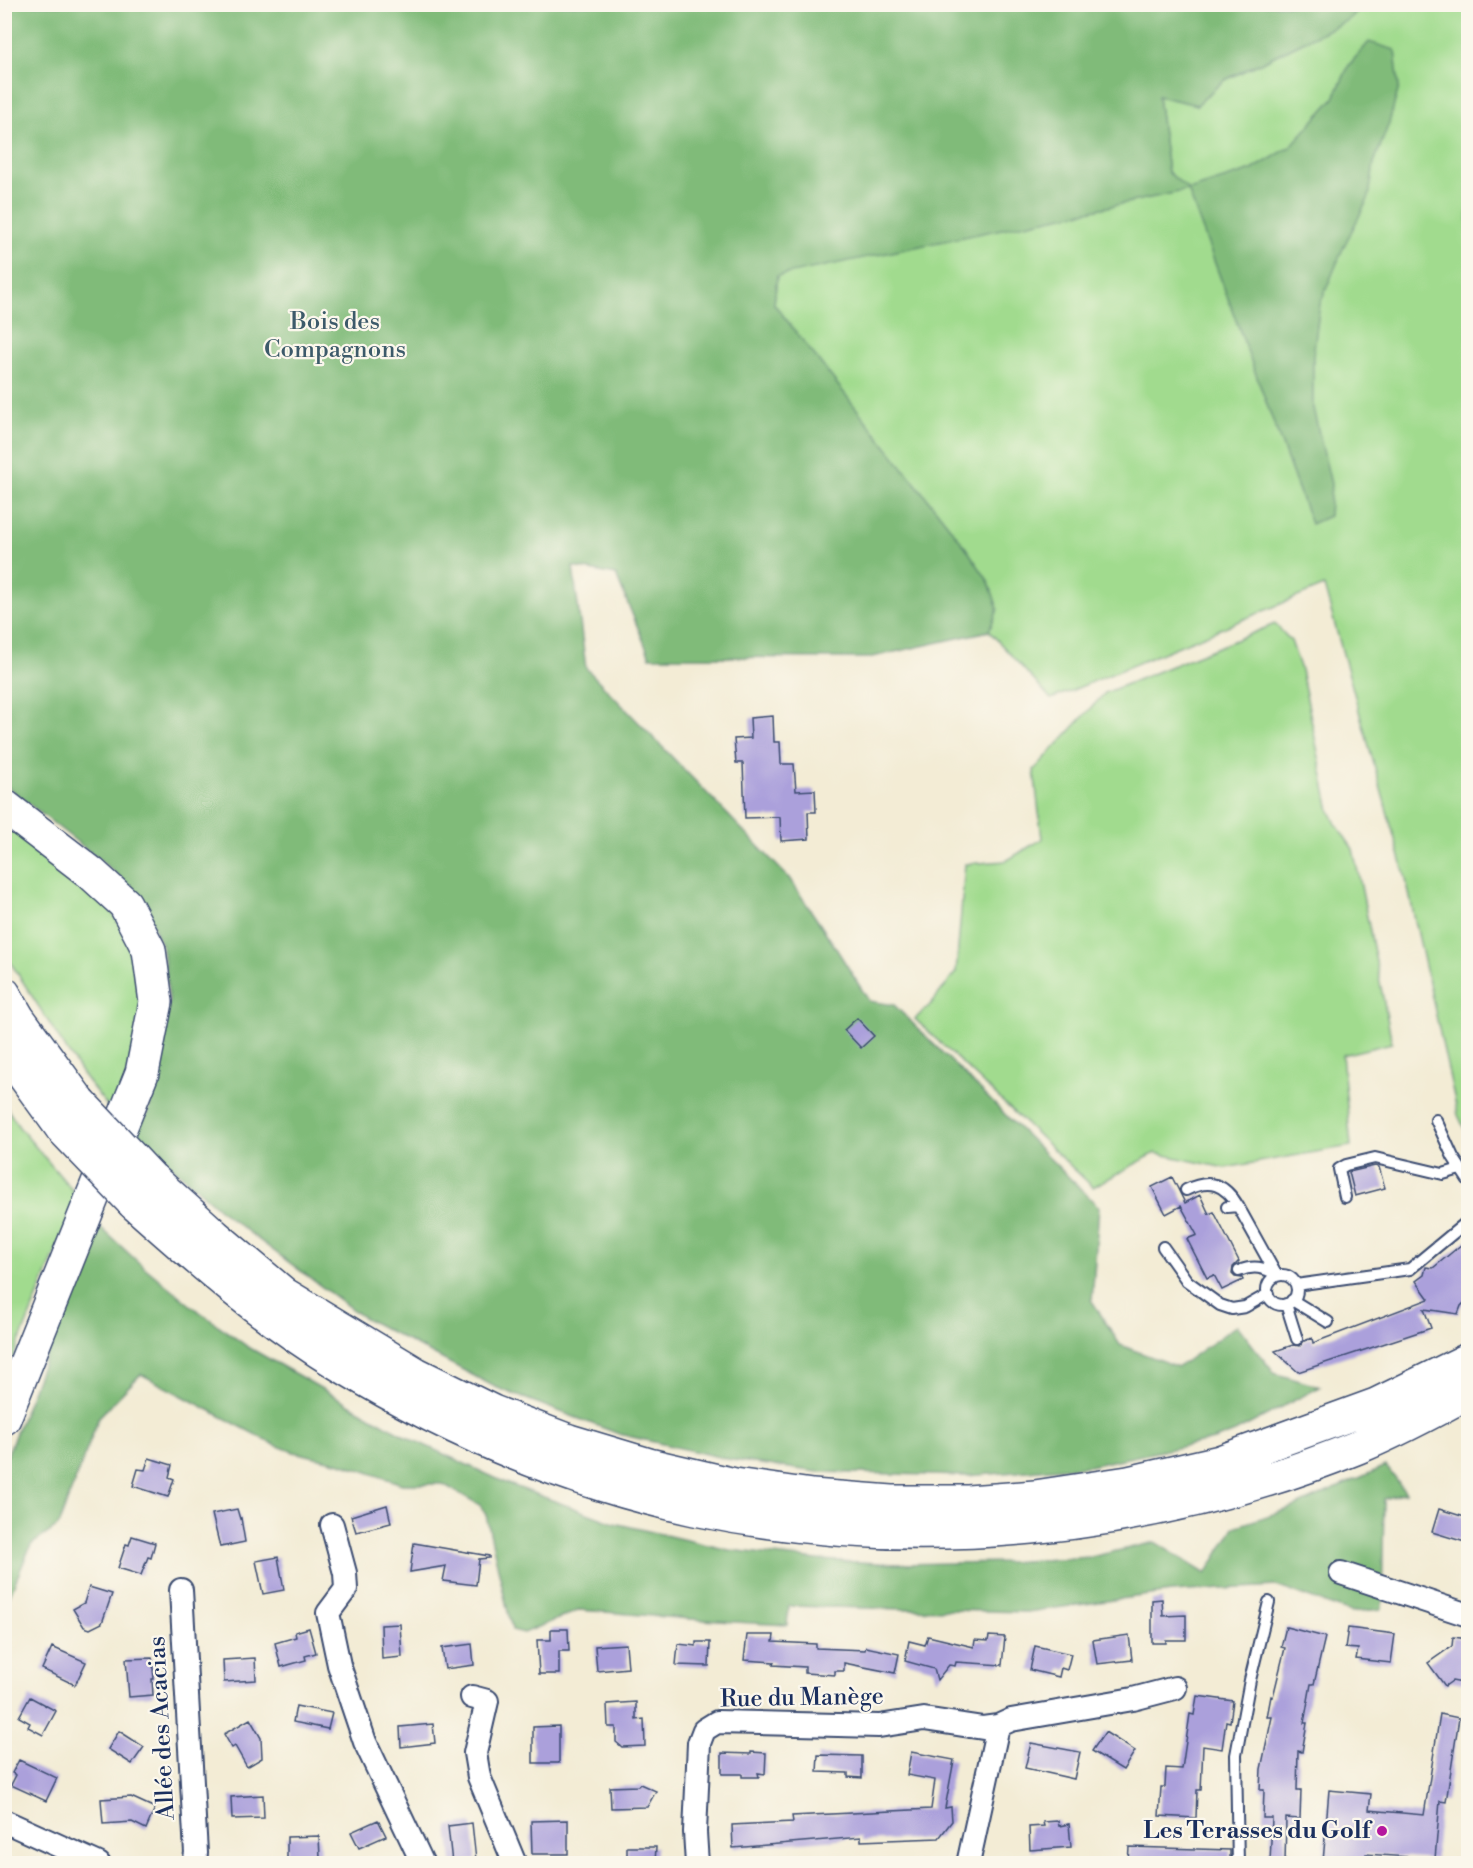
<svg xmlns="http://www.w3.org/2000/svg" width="1473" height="1868" viewBox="0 0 1473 1868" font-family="'Libre Bodoni',serif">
	<rect width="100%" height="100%" fill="#fbf7ec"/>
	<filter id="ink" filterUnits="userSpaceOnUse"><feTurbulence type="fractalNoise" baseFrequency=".0167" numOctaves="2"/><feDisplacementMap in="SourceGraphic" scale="12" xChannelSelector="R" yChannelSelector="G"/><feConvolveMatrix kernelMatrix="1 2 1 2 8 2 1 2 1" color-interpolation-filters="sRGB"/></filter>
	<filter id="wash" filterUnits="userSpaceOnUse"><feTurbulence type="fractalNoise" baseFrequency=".008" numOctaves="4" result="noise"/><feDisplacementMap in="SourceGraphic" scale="24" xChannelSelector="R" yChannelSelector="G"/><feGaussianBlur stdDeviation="1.35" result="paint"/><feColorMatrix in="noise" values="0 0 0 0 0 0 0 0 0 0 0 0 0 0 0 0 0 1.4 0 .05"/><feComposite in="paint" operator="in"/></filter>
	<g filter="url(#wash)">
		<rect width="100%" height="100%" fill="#f3ecd5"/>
		<path fill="#a1db8e" stroke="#5e8576" stroke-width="1.5" d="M 1365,5 L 1468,5 L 1468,1136 L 1458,1115 L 1405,875 L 1324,586 L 1051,699 L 989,631 L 998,609 L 774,304 L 777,275 L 1188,190 L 1168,172 L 1158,96 L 1197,105 L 1223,81 L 1348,20 Z
			M 1275,624 L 1291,641 L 1301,670 L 1330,811 L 1336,824 L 1353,849 L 1361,886 L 1392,1043 L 1342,1055 L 1351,1146 L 1225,1168 L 1155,1153 L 1093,1187 L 915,1019 L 931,1004 L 956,972 L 965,864 L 1006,861 L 1042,839 L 1034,770 L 1105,693 Z
			M 4,819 L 101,896 L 135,947 L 145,1007 L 116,1117 L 82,1074 L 5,954 Z
			M 5,1105 L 19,1127 L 78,1197 L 5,1377 Z"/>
		<path fill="#80bb79" stroke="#4e756c" stroke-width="1.5" d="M 4,5 L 1364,5 L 1348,20 L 1223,81 L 1197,105 L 1158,96 L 1168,172 L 1189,190 L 1252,170 L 1290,147 L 1334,98 L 1349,65 L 1369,42 L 1395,50 L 1399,87 L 1389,123 L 1374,163 L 1369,197 L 1344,246 L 1320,304 L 1313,356 L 1313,408 L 1331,484 L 1329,516 L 1311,524 L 1188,190 L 777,276 L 774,304 L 964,545 L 989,582 L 998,609 L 989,631 L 868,658 L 650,657 L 616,575 L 573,567 L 586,668 L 789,878 L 834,945 L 869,1001 L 894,1005 L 1099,1207 L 1092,1301 L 1120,1345 L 1178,1367 L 1237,1325 L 1274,1373 L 1320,1387 L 1235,1432 L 1214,1440 L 1089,1466 L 966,1476 L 818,1472 L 732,1460 L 619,1434 L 495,1387 L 361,1316 L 227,1216 L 134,1132 L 149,1112 L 169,1001 L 163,950 L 142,897 L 100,860 L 5,785 Z
			M 97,1224 L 137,1261 L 189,1304 L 248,1347 L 407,1437 L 506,1483 L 614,1523 L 729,1550 L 818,1560 L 898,1564 L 1008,1562 L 1091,1557 L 1155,1542 L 1206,1574 L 1234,1527 L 1294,1507 L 1386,1466 L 1406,1493 L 1384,1499 L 1382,1609 L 1351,1612 L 1276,1586 L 1171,1592 L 1027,1612 L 789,1606 L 787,1625 L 703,1620 L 580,1610 L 524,1633 L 512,1630 L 486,1515 L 480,1505 L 443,1484 L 402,1484 L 341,1463 L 294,1452 L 275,1445 L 141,1374 L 99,1417 L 58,1526 L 31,1545 L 5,1606 L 5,1461 Z"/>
		<g id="blocks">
			<path fill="#aba0db" d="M 773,716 L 774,742 L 780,742 L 781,764 L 794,764 L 796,791 L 815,790 L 816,812 L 808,812 L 809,839 L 781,841 L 780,817 L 745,818 L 743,763 L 736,763 L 734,739 L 751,738 L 750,718 Z
				M 857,1018 L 874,1036 L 861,1048 L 844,1030 Z
				M 1375,1166 L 1379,1167 L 1385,1188 L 1355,1196 L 1349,1172 Z
				M 1172,1177 L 1185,1203 L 1200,1195 L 1209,1214 L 1214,1212 L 1239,1261 L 1233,1267 L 1232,1274 L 1235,1277 L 1242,1278 L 1243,1280 L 1222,1290 L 1214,1275 L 1207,1278 L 1187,1239 L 1197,1235 L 1181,1206 L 1166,1214 L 1152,1187 Z
				M 1468,1239 L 1468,1299 L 1461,1306 L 1458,1314 L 1424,1309 L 1431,1328 L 1298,1372 L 1275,1351 L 1293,1345 L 1300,1346 L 1304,1341 L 1312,1338 L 1313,1343 L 1429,1299 L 1416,1281 L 1424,1275 L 1426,1267 L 1433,1268 Z
				M 149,1458 L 172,1465 L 169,1477 L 174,1479 L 168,1497 L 133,1486 L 138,1469 L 145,1470 Z
				M 387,1505 L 391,1523 L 356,1532 L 351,1516 Z
				M 237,1509 L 240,1519 L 241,1518 L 245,1542 L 220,1547 L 212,1514 Z
				M 1439,1509 L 1468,1518 L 1468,1543 L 1432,1532 Z
				M 132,1536 L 155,1543 L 151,1558 L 148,1557 L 141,1575 L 118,1568 L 126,1544 L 129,1545 Z
				M 414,1543 L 489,1556 L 489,1558 L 479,1559 L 476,1585 L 443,1581 L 446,1566 L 410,1572 Z
				M 278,1557 L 284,1590 L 263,1594 L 256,1561 Z
				M 89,1587 L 112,1594 L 102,1623 L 90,1629 L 84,1627 L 73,1609 L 84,1603 Z
				M 1162,1599 L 1163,1616 L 1186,1615 L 1186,1640 L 1166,1640 L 1166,1643 L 1152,1643 L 1152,1600 Z
				M 400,1624 L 402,1657 L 382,1659 L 381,1625 Z
				M 1286,1627 L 1325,1637 L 1314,1684 L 1311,1684 L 1304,1723 L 1307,1723 L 1302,1752 L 1298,1751 L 1297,1790 L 1301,1790 L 1300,1819 L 1286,1818 L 1285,1863 L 1270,1863 L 1272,1818 L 1263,1818 L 1264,1790 L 1260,1790 L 1261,1769 L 1272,1717 L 1267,1717 L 1271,1696 L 1273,1697 L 1285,1648 L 1281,1647 Z
				M 309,1628 L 316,1653 L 305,1656 L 306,1660 L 281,1667 L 275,1643 L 296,1637 L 295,1632 Z
				M 1348,1628 L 1395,1634 L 1391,1663 L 1356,1659 L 1358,1649 L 1345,1648 Z
				M 551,1629 L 568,1629 L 569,1651 L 559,1651 L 559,1674 L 539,1674 L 537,1640 L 551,1640 Z
				M 747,1635 L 774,1635 L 773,1642 L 816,1644 L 816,1648 L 865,1650 L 866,1647 L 899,1654 L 895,1673 L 844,1663 L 844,1671 L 835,1671 L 835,1675 L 805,1673 L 805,1667 L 773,1665 L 774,1662 L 744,1660 Z
				M 1129,1635 L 1132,1660 L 1097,1664 L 1093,1640 Z
				M 928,1636 L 974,1647 L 975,1640 L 988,1641 L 989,1636 L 1005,1637 L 1002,1665 L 956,1662 L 955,1666 L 949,1665 L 937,1680 L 934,1669 L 905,1661 L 909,1641 L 925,1645 Z
				M 1453,1637 L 1468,1639 L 1468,1684 L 1452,1681 L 1445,1686 L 1428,1663 L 1452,1646 Z
				M 696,1642 L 710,1642 L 709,1666 L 676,1665 L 678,1644 L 696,1646 Z
				M 472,1644 L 474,1665 L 445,1669 L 442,1648 Z
				M 626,1644 L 628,1668 L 597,1671 L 595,1646 Z
				M 1035,1646 L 1071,1654 L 1067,1670 L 1061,1668 L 1059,1677 L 1030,1670 Z
				M 52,1647 L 86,1662 L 75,1685 L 42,1669 Z
				M 152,1658 L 154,1679 L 152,1679 L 153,1695 L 129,1697 L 126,1659 Z
				M 255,1658 L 256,1680 L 224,1682 L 223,1660 Z
				M 1197,1696 L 1233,1701 L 1230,1722 L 1226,1721 L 1222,1749 L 1203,1746 L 1201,1790 L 1197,1790 L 1196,1818 L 1159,1816 L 1161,1787 L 1165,1787 L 1166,1768 L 1182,1769 L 1190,1714 L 1194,1715 Z
				M 30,1697 L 56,1711 L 43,1735 L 28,1727 L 30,1723 L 19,1717 Z
				M 636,1702 L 636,1720 L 644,1719 L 645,1746 L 622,1747 L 616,1742 L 616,1727 L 608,1727 L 607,1704 Z
				M 296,1706 L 332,1713 L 328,1729 L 293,1722 Z
				M 1440,1714 L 1459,1718 L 1446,1802 L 1440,1801 L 1435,1859 L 1366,1854 L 1365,1863 L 1323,1862 L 1329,1790 L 1371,1794 L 1369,1810 L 1424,1815 Z
				M 250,1719 L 261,1738 L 262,1758 L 247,1767 L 235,1746 L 232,1748 L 224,1734 Z
				M 433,1724 L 435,1743 L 401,1747 L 400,1727 Z
				M 559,1726 L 559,1763 L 533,1763 L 533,1727 Z
				M 119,1731 L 144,1747 L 132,1764 L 108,1749 Z
				M 1105,1732 L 1135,1751 L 1123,1770 L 1092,1751 Z
				M 1031,1743 L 1080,1752 L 1074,1779 L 1025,1768 Z
				M 751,1752 L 766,1753 L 765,1774 L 758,1773 L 759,1777 L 742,1777 L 742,1774 L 722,1774 L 722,1753 L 751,1754 Z
				M 911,1752 L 954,1760 L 945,1808 L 951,1807 L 952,1821 L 939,1838 L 861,1841 L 861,1837 L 733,1848 L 732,1825 L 793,1822 L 792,1816 L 931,1809 L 935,1780 L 907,1775 Z
				M 818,1755 L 862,1756 L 862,1778 L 848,1777 L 848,1773 L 817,1772 Z
				M 19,1760 L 57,1778 L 46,1801 L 11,1785 L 16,1775 L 12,1773 Z
				M 640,1784 L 656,1791 L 647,1807 L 611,1808 L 610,1787 L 638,1786 Z
				M 263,1795 L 264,1818 L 232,1819 L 231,1797 Z
				M 131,1797 L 155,1808 L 146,1829 L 132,1822 L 103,1824 L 101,1799 Z
				M 378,1820 L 386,1836 L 359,1848 L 351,1832 Z
				M 568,1820 L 568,1854 L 532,1854 L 531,1821 Z
				M 1058,1821 L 1059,1826 L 1069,1824 L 1071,1847 L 1030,1850 L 1029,1827 L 1044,1826 L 1043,1822 Z
				M 472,1823 L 476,1860 L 452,1863 L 448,1826 Z
				M 319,1836 L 320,1858 L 287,1859 L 287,1837 Z
				M 627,1847 L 656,1847 L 655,1863 L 627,1863 Z
				M 1129,1847 L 1230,1850 L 1230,1863 L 1128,1863 Z"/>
		</g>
	</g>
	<g filter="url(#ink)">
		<use href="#blocks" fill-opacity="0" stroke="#3b4b70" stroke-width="1.5"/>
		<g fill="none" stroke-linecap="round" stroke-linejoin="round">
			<g stroke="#3b4b70" stroke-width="14">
				<path id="service" d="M 1436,1120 L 1453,1157 L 1468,1180
					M 1186,1190 C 1210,1178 1225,1184 1238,1206
					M 1345,1197 L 1339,1169 L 1346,1165 L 1375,1158 L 1443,1174 L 1460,1169
					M 1227,1207 L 1238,1206 L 1277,1276
					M 1163,1247 L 1187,1281 L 1220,1305 L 1232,1309 L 1245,1307 L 1268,1294
					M 1239,1271 C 1253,1265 1264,1267 1277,1275
					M1267 1290a15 15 0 1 1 30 0a15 15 0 1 1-30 0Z
					M 1296,1285 L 1410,1269 L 1468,1221
					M 1292,1300 L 1328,1322
					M 1286,1304 L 1297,1339
					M 1238,1864 L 1236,1755 L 1250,1680 L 1269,1602"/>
			</g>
			<g stroke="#3b4b70" stroke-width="26">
				<path id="minor" d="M 332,1525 L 345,1573 L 346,1589 L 328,1613 L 339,1665 L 365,1742 L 423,1864
					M 1341,1573 L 1468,1615
					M 181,1590 L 196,1853 L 194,1864
					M 472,1697 L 487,1701 L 475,1753 L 479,1777 L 515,1864
					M 4,1821 L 99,1864
					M 697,1864 L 695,1832 L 699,1743 L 704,1730 L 717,1722 L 879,1726 L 924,1719 L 983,1728 L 998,1726 L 1011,1720 L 1133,1699 L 1175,1688
					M 968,1864 L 998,1726"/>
			</g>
			<g stroke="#3b4b70" stroke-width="36">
				<path id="trunk" d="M 4,806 L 91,873 L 125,904 L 149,950 L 156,1002 L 142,1073 L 4,1418
					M 4,994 L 18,1018 L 80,1103
					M 4,1048 L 62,1128
					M 151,1178 L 215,1236 L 285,1295 L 416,1374 L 493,1412 L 569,1441 L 649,1465 L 735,1485 L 812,1496 L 892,1502 L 968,1502 L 1035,1497 L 1128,1483 L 1220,1462 L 1376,1405 L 1468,1360
					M 134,1203 C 199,1261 265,1319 339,1364 C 449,1431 569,1482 695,1509 C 914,1555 1150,1532 1358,1447 C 1396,1431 1432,1412 1468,1392"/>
			</g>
			<use href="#service" stroke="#fff" stroke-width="10"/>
			<use href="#minor" stroke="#fff" stroke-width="22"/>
			<use href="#trunk" stroke="#fff" stroke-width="33"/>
			<g stroke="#3b4b70" stroke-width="36" stroke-linecap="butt">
				<path id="trunk-bridge" d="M 80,1103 L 151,1178
					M 62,1128 L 134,1203"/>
			</g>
			<use href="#trunk-bridge" stroke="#fff" stroke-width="33"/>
		</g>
	</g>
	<circle fill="#b5179e" stroke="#fbf7ec" stroke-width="2" cx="1382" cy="1831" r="6"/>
	<g text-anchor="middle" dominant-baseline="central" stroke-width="4.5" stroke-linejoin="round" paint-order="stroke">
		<g font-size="24" fill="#3c5a6a" stroke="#fbf7ec">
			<text x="335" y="322">Bois des<tspan x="335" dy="28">Compagnons</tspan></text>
		</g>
		<g font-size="24" fill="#1b2f5e" stroke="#fbf7ec">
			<text transform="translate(802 1698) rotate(-1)">Rue du Manège</text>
			<text transform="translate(162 1728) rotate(-93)">Allée des Acacias</text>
		</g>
		<g font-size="24" font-weight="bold" fill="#1b2f5e" stroke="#fbf7ec" text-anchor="end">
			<text x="1370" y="1831">Les Terasses du Golf</text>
		</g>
	</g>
	<rect width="1473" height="1868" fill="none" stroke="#fbf7ec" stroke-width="24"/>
</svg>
